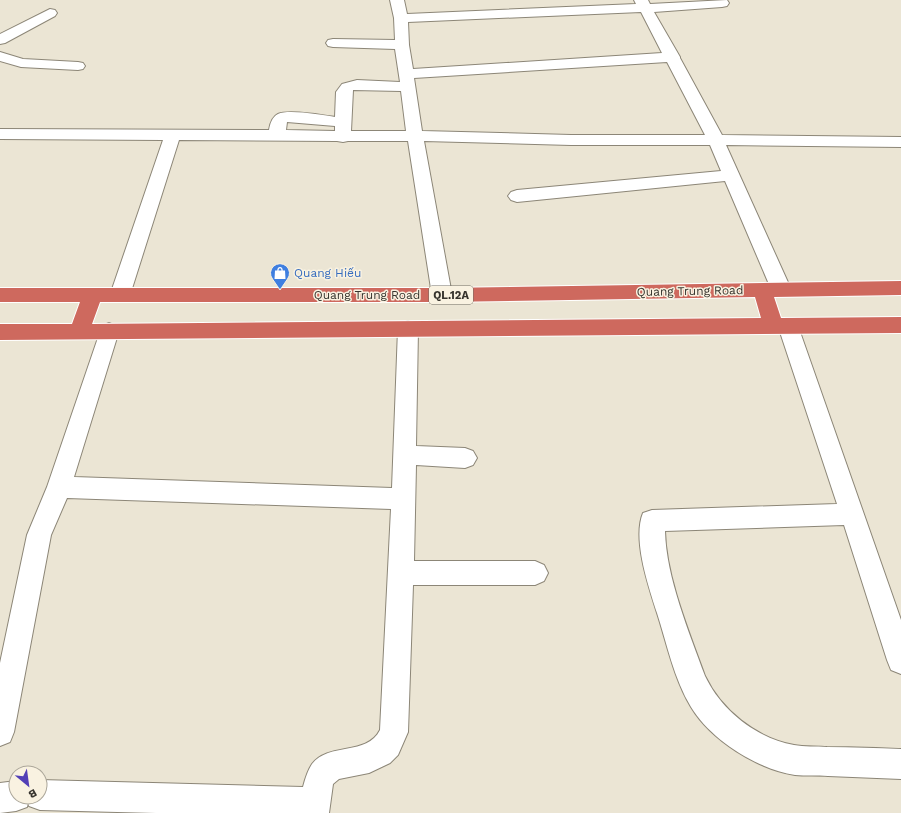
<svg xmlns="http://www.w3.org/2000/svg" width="901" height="813" viewBox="0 0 901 813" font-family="'Work Sans',sans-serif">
	<rect width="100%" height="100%" fill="#ebe5d4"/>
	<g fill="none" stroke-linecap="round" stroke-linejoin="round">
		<g stroke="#8c8677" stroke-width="2">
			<path id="minor" d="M 390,0 L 404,0 L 407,14 L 636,4 L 634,0 L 648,0 L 650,4 L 727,0 L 729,3 L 727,6 L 722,7 L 654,12 L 680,57 L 680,58 L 722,135 L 901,137 L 901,147 L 726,145 L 791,289 L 788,294 L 781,296 L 774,294 L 771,289 L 725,181 L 517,202 L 511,200 L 508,196 L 511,192 L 517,190 L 721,171 L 710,145 L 571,145 L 424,141 L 452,295 L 449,300 L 442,302 L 435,300 L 432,295 L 408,141 L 348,141 L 343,142 L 337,141 L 179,140 L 130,295 L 127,300 L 120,302 L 113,300 L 110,295 L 163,140 L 0,139 L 0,129 L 269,130 C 270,124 272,117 278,114 C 288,109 323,115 335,117 L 336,92 L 342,84 L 357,80 L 400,82 L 395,49 L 333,47 L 328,46 L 326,43 L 328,40 L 333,39 L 395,40 L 394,18 ZM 641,12 L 662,53 L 413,69 L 409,45 L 408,22 ZM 667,62 L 705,135 L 571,135 L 422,131 L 414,78 ZM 353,90 L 401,91 L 406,131 L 351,131 ZM 287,122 L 335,126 L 335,131 L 286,130 Z
				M 50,9 L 55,10 L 57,13 L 55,16 L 5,43 L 0,44 L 0,34 Z
				M 0,52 L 23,59 L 78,62 L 83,63 L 85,66 L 83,69 L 78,70 L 21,67 L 0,61 Z
				M 788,318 L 795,321 L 798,326 L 901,620 L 901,674 L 891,670 L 887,660 L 844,525 L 665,531 C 666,577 689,632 705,676 C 721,710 756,738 794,745 C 804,747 816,746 827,747 C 852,747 876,748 901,749 L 901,779 C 877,778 853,777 828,776 C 817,775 806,776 795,775 C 757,769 711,740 691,707 C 674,679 667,644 657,613 C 649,588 632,539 643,513 L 652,510 L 837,504 L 778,326 L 781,321 Z
				M 408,321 L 415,324 L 418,329 L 416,446 L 465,448 L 473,451 L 477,458 L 473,465 L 465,468 L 416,465 L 414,561 L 535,561 L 544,565 L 548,573 L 544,581 L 535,585 L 413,585 L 408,732 L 398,755 L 390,763 L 369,773 L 339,779 L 333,784 L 329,813 L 156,813 L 40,810 L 29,806 L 28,803 L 27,807 L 16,811 L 0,813 L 0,783 L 16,781 L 16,797 L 40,797 L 40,780 L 303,787 C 305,779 308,770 312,764 C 329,742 367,756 380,730 L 391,509 L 67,498 L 51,535 L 14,732 L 10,742 L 0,746 L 0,663 L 27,535 L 47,487 L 102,326 L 109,323 L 116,326 L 119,331 L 74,477 L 392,488 L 398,329 L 401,324 Z"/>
		</g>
		<g stroke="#fff" stroke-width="2">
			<path id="highway" d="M 901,281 L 901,295 L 774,297 L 781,318 L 901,317 L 901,333 L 0,340 L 0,324 L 72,324 L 80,302 L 0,302 L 0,288 L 442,288 ZM 755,297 L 761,318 L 92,324 L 100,302 L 442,302 Z"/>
		</g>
		<use href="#minor" fill="#fff" fill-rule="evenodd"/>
		<use href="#highway" fill="#ce695e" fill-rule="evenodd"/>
	</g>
	<defs>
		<g id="shop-pin" transform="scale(1)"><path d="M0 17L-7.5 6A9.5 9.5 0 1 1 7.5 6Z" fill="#3f7fe0" stroke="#f9f2e1"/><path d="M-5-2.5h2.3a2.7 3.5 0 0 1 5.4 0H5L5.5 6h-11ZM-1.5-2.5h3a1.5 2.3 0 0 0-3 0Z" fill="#fff"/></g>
	</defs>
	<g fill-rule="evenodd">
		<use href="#shop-pin" x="280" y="273"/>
	</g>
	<g text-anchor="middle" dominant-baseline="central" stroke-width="3" stroke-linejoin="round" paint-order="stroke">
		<rect fill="#f9f2e1" stroke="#706c63" stroke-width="1" x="429" y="286" width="44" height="18" rx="3"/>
		<g font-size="11" font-weight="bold" fill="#36332d">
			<text x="451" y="295">QL.12A</text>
		</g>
		<g font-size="12" fill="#366cbe" stroke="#f9f2e1" text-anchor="start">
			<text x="294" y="273">Quang Hiếu</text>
		</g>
		<g font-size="12" fill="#36332d" stroke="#f9f2e1">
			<text transform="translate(690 291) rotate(-1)">Quang Trung Road</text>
			<text x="367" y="295">Quang Trung Road</text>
		</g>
	</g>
	<g transform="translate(28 785) rotate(151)"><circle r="19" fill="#f9f2e1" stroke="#aba699"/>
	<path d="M0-3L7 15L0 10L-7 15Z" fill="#523fb6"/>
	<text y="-6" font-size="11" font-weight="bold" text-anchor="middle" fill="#36332d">B</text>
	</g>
</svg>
